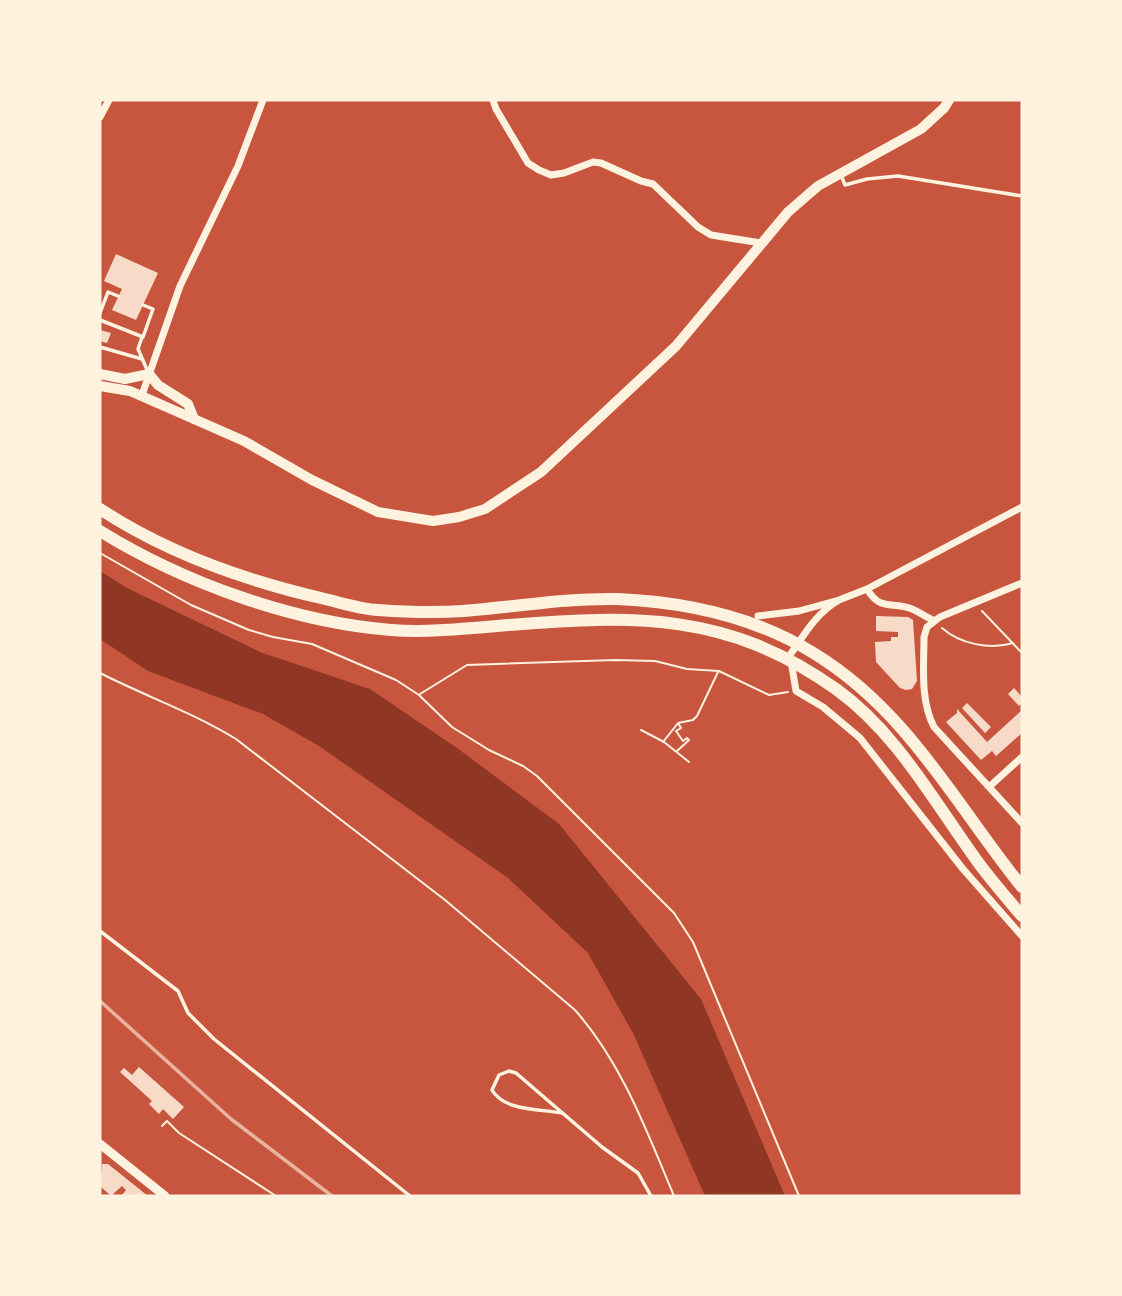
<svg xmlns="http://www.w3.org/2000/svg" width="1122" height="1296" viewBox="0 0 1122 1296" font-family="'Exo 2',sans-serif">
	<rect width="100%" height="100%" fill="#c8553d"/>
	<path fill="#8f3625" d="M 100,571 L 127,588 L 260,652 L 370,689 L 457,748 L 559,824 L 701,999 L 785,1196 L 705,1196 L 633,1033 L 588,953 L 508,878 L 319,746 L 263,714 L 148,671 L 100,639 Z"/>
	<path fill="#f7dbc8" d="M 116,254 L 158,273 L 136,320 L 112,310 L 122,289 L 104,281 Z
		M 100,330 L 111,333 L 107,343 L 100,341 Z
		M 876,616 L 908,617 L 913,620 L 917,681 L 912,689 L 906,690 L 900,688 L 876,662 L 875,642 L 891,641 L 891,637 L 898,637 L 898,632 L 876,631 Z
		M 1014,688 L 1022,697 L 1022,703 L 1019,706 L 1008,694 Z
		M 967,703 L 991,727 L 985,733 L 962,708 Z
		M 957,709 L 987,742 L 1022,710 L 1022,733 L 996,756 L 992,751 L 981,760 L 946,722 L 957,713 Z
		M 139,1067 L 184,1107 L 173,1119 L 163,1109 L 159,1114 L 149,1104 L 152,1101 L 120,1072 L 124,1068 L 132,1075 Z
		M 102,1164 L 108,1164 L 148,1196 L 123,1196 L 122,1195 L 126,1190 L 122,1186 L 111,1196 L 100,1186 Z"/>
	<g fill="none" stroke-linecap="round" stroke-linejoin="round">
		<path stroke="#fff3e0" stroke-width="2" d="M 100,553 L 191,605 L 249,630 L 273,637 L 312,644 L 396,680 L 419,695 L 452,727 L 489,750 L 523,766 L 537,776 L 674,913 L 693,942 L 799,1196
			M 982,611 L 1022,653
			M 942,628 C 960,644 990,650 1013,643
			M 100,673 C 145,696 192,712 236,739 L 445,900 L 575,1010 C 622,1063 647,1132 674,1196
			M 420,694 L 467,665 L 615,660 L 655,661 L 687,669 L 719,671 L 769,695 L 788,692
			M 641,730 L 664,742 L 689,762
			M 663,742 L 678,723 L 693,720 L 697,716 L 718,672
			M 677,751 L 689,740 L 687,738 L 683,741 L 676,731 L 681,728 L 678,723
			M 162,1126 L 167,1121 L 179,1133 L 276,1196"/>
		<path stroke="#fff3e0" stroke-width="3.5" d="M 841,175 L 845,185 L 867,179 L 898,176 L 1022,196
			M 100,313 L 108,292 L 118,296
			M 100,320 L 143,337 L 153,309 L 143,305
			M 142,337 L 138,349 L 148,372
			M 100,347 L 142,359
			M 100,931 L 178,991 L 188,1013 L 214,1039 L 410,1196
			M 562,1113 C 540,1109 504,1111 492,1090 L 499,1075 L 509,1071 L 516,1073 L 602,1147 L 638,1173 L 651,1196"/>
		<path stroke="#fff3e0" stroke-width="7" d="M 493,100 L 496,109 L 528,163 L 539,170 L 551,175 L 564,173 L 593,162 L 601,163 L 641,181 L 653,184 L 698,227 L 711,235 L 761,243
			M 100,117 L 109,100
			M 142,395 L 180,286 L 238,166 L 263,100
			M 1022,583 L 940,617 L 927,627 L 924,637 C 924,667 920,700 934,727 L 1022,823
			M 867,589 C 881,612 891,601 912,609 C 919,612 926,617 933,620
			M 839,600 C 816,613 804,635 790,655 L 796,691 L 823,707 L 860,738 L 963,869 L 1022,936
			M 758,616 L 799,611 L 839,600 L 867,589 L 1022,507
			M 989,787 L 1022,757"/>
		<path stroke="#fff3e0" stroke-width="9" d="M 100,1144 L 165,1196"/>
		<path stroke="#fff3e0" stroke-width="10" d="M 100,386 L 130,391 L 194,419 L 244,441 L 312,480 L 378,512 L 433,521 L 459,517 L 485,509 L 541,472 L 676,346 L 788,212 L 818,186 L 921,129 L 944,108 L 949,100"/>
		<path stroke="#fff3e0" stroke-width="10" d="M 100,374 L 125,379 L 149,374 L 158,385 L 188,404 L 194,419"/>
		<path stroke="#fff3e0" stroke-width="12" d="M 100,509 C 167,553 243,580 321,598 C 339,602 359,609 378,610 C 406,612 436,613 463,611 C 514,607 566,598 617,599 C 687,602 756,617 815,654 C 908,711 956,805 1022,887
			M 100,531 C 184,583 293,622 391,630 C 430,633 471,628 509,625 C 635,615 728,612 836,689 C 896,732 933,800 975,858 C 989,878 1006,897 1022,916"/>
		<path stroke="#e9b49f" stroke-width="3.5" d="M 100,1001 L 231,1119 L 332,1196"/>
	</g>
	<rect width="1122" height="1296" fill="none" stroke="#fff3e0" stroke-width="203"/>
</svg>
